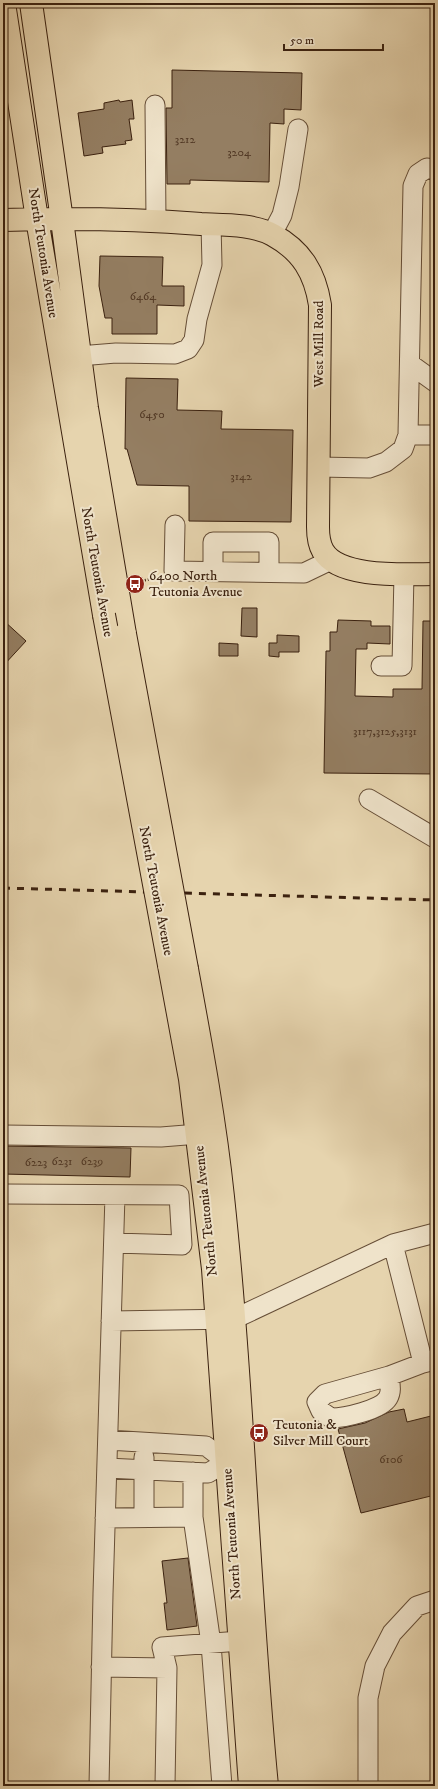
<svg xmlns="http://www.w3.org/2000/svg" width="438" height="1789" viewBox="0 0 438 1789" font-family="'IM FELL DW Pica',serif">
	<rect width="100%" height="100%" fill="#e6d4ae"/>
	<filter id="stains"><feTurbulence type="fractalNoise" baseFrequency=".005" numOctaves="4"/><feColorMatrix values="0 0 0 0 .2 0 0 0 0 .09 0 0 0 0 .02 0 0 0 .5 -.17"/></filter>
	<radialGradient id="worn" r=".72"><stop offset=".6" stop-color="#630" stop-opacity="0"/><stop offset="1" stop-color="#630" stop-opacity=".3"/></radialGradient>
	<path fill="#947e62" stroke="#3b210f" d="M 172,70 L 302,73 L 301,110 L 284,109 L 284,124 L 270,123 L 269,182 L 190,180 L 190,184 L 167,184 L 166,108 L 172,108 Z
		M 119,100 L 120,102 L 132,100 L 134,119 L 129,119 L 132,140 L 125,141 L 126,144 L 102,147 L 103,153 L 84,156 L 78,113 L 104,109 L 104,103 Z
		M 100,256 L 163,257 L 162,286 L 184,286 L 184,306 L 157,305 L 157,334 L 112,334 L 112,318 L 105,318 L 99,286 Z
		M 126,378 L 178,379 L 177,410 L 222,411 L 221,429 L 293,430 L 291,522 L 189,521 L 189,486 L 137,485 L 127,449 L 125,449 Z
		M 242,608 L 257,608 L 257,637 L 241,636 Z
		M 3,620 L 26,641 L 3,666 Z
		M 338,620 L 371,621 L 371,626 L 390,626 L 390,644 L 367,643 L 367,649 L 356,649 L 355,696 L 393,697 L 393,689 L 422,689 L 423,621 L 435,621 L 435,774 L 324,773 L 326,651 L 330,651 L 330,632 L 337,632 Z
		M 277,635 L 299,636 L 299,652 L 279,652 L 279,657 L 269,656 L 269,643 L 277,643 Z
		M 219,643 L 238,644 L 238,656 L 219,656 Z
		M 3,1146 L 131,1148 L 130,1177 L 3,1174 Z
		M 404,1409 L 407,1422 L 435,1415 L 435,1495 L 361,1513 L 338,1429 L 365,1423 L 389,1412 Z
		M 188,1558 L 197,1626 L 167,1630 L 164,1603 L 167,1603 L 162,1561 Z"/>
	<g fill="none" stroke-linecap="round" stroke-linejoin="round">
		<g stroke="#664e37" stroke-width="21">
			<path id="minor" d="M 155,105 L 156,221
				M 272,234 L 282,215 L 289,187 L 298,129
				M 66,358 L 79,356 L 116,353 L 175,354 L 188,349 L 194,340 L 197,319 L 212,265 L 211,224
				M 410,364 L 435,382
				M 408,435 L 435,435
				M 319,467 L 369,468 L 386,462 L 403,449 L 408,435 L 413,186 L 418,174 L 427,168 L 435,170
				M 175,525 L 174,571 L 304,573 L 331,560
				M 213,571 L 213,542 L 269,542 L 269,572
				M 381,666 L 402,666 L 404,574
				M 369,799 L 435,838
				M 3,1135 L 161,1137 L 211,1133
				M 3,1194 L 179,1195 L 182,1245 L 114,1243
				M 435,1233 L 393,1244 L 423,1363 L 435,1360
				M 111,1321 L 234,1319 L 393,1244
				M 389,1376 L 325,1394 L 317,1402 L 321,1411 L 331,1418 C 344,1418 381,1410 388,1398 C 392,1391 390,1384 389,1376 L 423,1363
				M 108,1440 L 206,1446 L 227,1462
				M 144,1457 L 144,1517
				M 107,1468 L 208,1473 L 227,1462 L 240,1461
				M 193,1517 L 193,1472
				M 105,1518 L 193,1517 L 211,1644 L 222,1786
				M 101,1667 L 167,1668 L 162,1647 L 240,1641
				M 99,1786 L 103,1594 L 115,1195
				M 165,1786 L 167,1668
				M 368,1786 L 368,1698 L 375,1666 L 392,1633 L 417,1606 L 435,1600"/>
		</g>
		<g stroke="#3b210f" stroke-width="24">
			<path id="major" d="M 4,3 L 37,219 L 104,615
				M 31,3 L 62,220 L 87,408 L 125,634
				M 3,220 C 69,218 135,219 201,224 C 223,225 254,224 273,235 C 302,251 315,273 320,305 L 318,527 C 318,535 319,544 323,551 C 339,579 407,574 435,574
				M 169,965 L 190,1079 L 213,1269 L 250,1786
				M 187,969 C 201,1045 215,1120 223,1197 C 244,1393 248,1590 267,1786"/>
		</g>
		<path stroke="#3b210f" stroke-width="2.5" stroke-dasharray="1 2" stroke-linecap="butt" d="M 136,582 L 161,577"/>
		<use href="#minor" stroke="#efe3ca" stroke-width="19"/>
		<use href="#major" stroke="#e6d4ae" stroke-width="22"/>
		<path stroke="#3b210f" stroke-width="3" stroke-dasharray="7 7" stroke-linecap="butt" d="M 3,888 L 435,900"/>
		<g stroke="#3b210f" stroke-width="24" stroke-linecap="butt">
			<path id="major-bridge" d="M 104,615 L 169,965
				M 125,634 L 187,969"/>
		</g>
		<use href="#major-bridge" stroke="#e6d4ae" stroke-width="22"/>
	</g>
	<defs>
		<g id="bus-disc" transform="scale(1)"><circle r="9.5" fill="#8f2418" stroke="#efe3ca"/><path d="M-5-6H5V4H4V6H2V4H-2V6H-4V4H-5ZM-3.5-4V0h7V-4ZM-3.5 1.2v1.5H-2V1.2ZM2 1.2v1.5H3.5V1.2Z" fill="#fff"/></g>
	</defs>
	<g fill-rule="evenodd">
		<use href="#bus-disc" x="135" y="584"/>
		<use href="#bus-disc" x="259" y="1433"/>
	</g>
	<g text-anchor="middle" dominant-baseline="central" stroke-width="4" stroke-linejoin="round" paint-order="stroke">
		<g font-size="12" fill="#513824">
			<text x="185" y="139">3212</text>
			<text x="239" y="152">3204</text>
			<text x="143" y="296">6464</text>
			<text x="152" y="414">6450</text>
			<text x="241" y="476">3142</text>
			<text x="385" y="731">3117,3125,3131</text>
			<text x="62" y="1161">6231</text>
			<text x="92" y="1161">6239</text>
			<text x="36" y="1162">6223</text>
			<text x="391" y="1459">6106</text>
		</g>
		<g font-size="14" fill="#3b210f" stroke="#efe3ca">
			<text transform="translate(43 253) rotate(81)">North Teutonia Avenue</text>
			<text transform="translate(319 344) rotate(-90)">West Mill Road</text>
			<text transform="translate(97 572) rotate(80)">North Teutonia Avenue</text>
			<text transform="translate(156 891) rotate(79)">North Teutonia Avenue</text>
			<text transform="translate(206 1211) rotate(-96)">North Teutonia Avenue</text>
			<text transform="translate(232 1534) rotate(-94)">North Teutonia Avenue</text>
		</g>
		<g font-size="14" fill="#3b210f" stroke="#efe3ca" text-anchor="start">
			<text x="149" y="576">6400 North<tspan x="149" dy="16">Teutonia Avenue</tspan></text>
			<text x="273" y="1425">Teutonia &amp;<tspan x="273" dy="16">Silver Mill Court</tspan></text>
		</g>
	</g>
	<rect width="438" height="1789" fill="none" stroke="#e6d4ae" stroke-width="16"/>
	<rect x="4" y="4" width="430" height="1781" fill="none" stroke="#3b210f" stroke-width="2"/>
	<rect x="8" y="8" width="422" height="1773" fill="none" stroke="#3b210f"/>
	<path d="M284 44v6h99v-6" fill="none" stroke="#3b210f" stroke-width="2"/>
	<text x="290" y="44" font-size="12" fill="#3b210f" stroke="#efe3ca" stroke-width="3" paint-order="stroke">50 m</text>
	<rect width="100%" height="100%" filter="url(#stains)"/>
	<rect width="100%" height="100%" fill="url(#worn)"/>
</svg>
